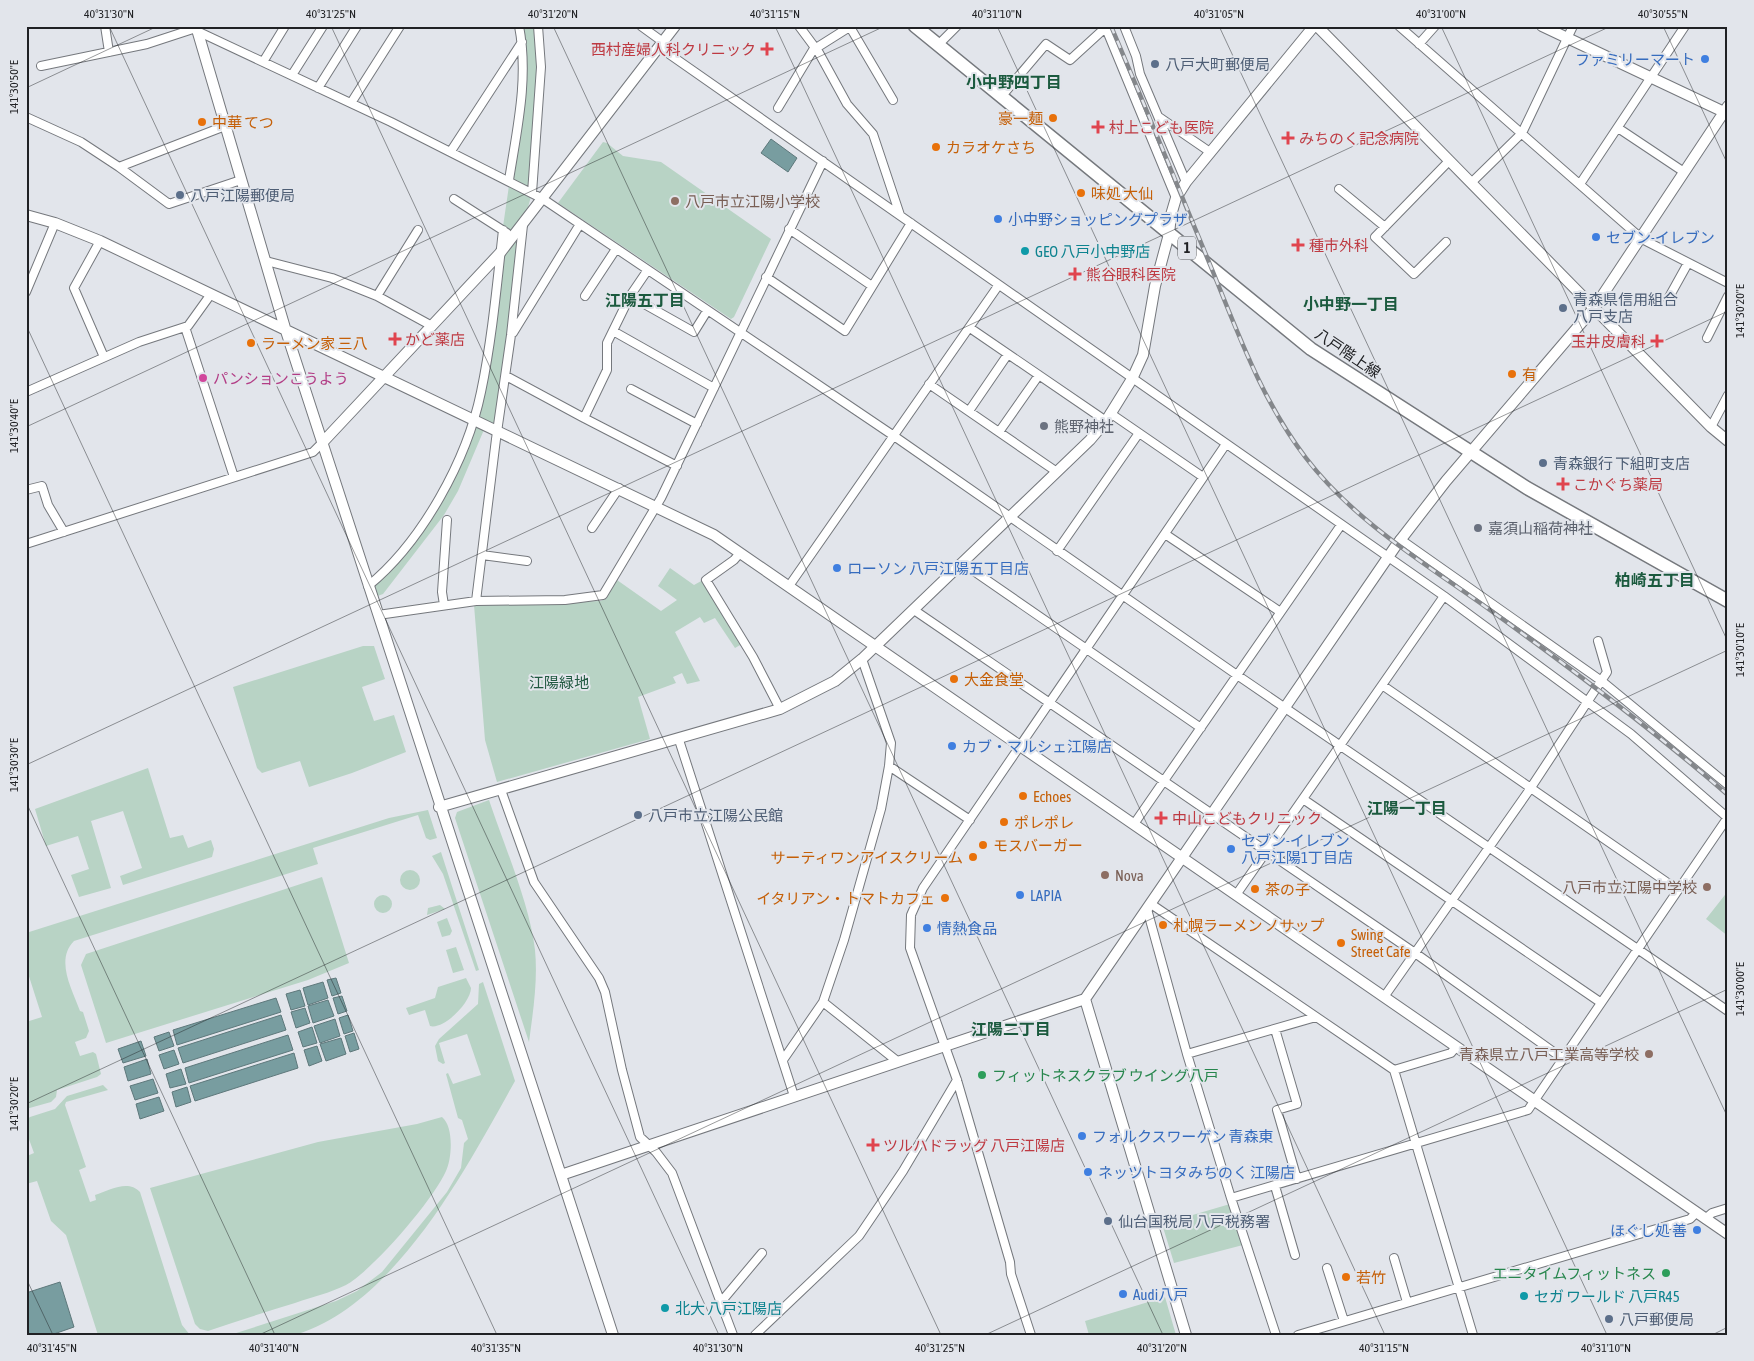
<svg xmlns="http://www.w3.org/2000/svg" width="1754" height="1361" viewBox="0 0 1754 1361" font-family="'Asap Condensed','Noto Sans JP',sans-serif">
	<rect width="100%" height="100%" fill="#e2e5eb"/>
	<path fill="#b8d3c5" d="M 519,26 L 538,26 L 540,42 L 532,193 L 523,225 L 497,430 L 486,425 L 458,491 L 444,515 L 383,594 L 372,598 L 368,586 L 381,576 L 440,498 L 476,411 L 524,83 Z
		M 603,142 L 607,143 L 623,156 L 661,162 L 771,239 L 734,317 L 731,319 L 558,203 Z
		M 670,568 L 694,585 L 703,580 L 742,644 L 735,648 L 715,618 L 704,623 L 700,617 L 675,632 L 700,681 L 687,684 L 682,673 L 673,677 L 676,683 L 638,697 L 650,739 L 497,782 L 485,740 L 474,605 L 600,601 L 606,599 L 617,580 L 661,611 L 677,600 L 658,586 Z
		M 363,646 L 374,646 L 385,679 L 362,687 L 374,721 L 394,715 L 406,752 L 352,773 L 309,787 L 300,761 L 262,773 L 257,768 L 233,687 Z
		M 148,768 L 170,838 L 183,835 L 188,848 L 211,840 L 214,849 L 212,857 L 123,885 L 120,876 L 142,868 L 123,811 L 91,821 L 111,888 L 79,897 L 71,875 L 89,869 L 78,836 L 46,846 L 35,809 Z
		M 489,800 C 504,845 530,905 535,950 C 538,980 533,1012 529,1042 L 455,818 L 457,812 Z
		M 428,810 L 437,838 L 430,840 L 426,838 L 418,815 L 313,848 L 318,864 L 74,941 C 55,960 72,989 80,1011 L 83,1012 L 89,1031 L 86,1038 L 75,1042 L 80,1056 L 93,1052 L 96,1054 L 101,1074 L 97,1077 L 57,1090 L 56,1097 L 51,1102 L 26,1109 L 26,1022 L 42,1017 L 26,967 L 26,933 L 389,818 Z
		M 441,852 L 479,970 L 476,971 L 443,874 L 432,856 Z
		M400 880a10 10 0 1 1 20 0a10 10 0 1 1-20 0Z
		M 322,877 L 349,963 L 308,980 L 106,1043 L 81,965 L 86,954 Z
		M 1728,891 L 1728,936 L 1706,919 Z
		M374 904a9 9 0 1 1 18 0a9 9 0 1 1-18 0Z
		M 440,905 L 445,909 L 427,915 L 428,908 Z
		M 447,918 L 452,931 L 450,935 L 442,937 L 437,922 Z
		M 456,947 L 464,970 L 453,973 L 446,950 Z
		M 466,978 L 471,988 C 471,1002 444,1030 430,1026 L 425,1010 L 409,1015 L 406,1008 L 435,998 L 438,987 Z
		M 483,982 L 515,1081 C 467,1167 397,1302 298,1334 C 284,1339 246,1335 230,1335 L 336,1301 L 357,1291 L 382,1272 L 447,1192 L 461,1168 L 464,1143 L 468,1139 L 462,1120 L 458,1118 L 446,1074 L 448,1073 L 453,1084 L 481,1075 L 467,1034 L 439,1043 L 445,1063 L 443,1064 L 438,1061 L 435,1046 L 439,1039 L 478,1004 L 479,984 Z
		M 103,1085 L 108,1090 L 66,1102 L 65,1105 L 86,1167 L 79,1170 L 90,1202 L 96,1200 L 95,1195 C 110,1190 128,1179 140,1192 L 182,1325 L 190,1335 L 98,1335 L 66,1235 L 51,1221 L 37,1181 L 26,1184 L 26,1153 L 27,1156 L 34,1153 L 26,1131 L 26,1120 L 30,1117 L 55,1109 L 67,1096 Z
		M 442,1117 C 454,1127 452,1158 446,1171 C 434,1199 372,1271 346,1285 C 330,1293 312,1297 295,1303 C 266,1312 237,1321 208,1331 L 200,1329 L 195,1324 L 150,1188 L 318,1142 L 417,1124 Z
		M 1230,1204 L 1243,1245 L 1174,1263 L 1162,1224 Z
		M 1165,1297 L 1176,1335 L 1089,1335 L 1085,1321 Z"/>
	<path fill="#789da0" stroke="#5e787b" d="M 771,139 L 797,158 L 788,172 L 761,153 Z
		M 336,978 L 341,993 L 332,996 L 327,980 Z
		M 323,982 L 328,998 L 308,1005 L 303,988 Z
		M 300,990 L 305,1006 L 291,1010 L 286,994 Z
		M 342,996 L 347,1011 L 338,1014 L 333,998 Z
		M 276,998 L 281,1012 L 177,1045 L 173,1030 Z
		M 328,1000 L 334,1016 L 313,1023 L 308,1006 Z
		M 305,1008 L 310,1023 L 296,1028 L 291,1012 Z
		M 281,1015 L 286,1030 L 183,1063 L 178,1048 Z
		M 348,1015 L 353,1031 L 344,1034 L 339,1018 Z
		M 335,1019 L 340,1036 L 320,1043 L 314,1026 Z
		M 312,1027 L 317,1043 L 303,1047 L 298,1032 Z
		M 169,1032 L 174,1046 L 159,1051 L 154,1037 Z
		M 354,1033 L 359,1049 L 350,1052 L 345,1036 Z
		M 288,1035 L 293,1050 L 189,1083 L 185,1068 Z
		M 341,1038 L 346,1054 L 326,1061 L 320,1044 Z
		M 141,1041 L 146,1056 L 123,1063 L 118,1049 Z
		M 317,1046 L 322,1061 L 309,1066 L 304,1050 Z
		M 174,1050 L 179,1064 L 164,1069 L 159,1055 Z
		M 294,1053 L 298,1068 L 195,1101 L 190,1086 Z
		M 147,1059 L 151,1074 L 128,1081 L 124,1067 Z
		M 181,1069 L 186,1084 L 170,1088 L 166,1074 Z
		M 153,1079 L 158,1093 L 135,1100 L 130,1086 Z
		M 187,1087 L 191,1102 L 176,1107 L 172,1092 Z
		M 159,1097 L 164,1111 L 140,1119 L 136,1104 Z
		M 60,1282 L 74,1327 L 51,1335 L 26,1335 L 26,1293 Z"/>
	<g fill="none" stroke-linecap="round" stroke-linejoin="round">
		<g stroke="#75787d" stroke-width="10">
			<path id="minor" d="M 105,26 L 109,52
				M 641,26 L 663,42
				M 799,26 L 819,53 L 847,104 L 873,134 L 900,215
				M 1105,26 L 1176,198
				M 1124,26 L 1136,56 L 1140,74 L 1186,182
				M 1399,26 L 1642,239 L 1728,283
				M 850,27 L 893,100
				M 197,31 L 391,122 L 543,199 L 894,436 L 1237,675 L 1728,1011
				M 1419,44 L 1435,26
				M 938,45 L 957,26
				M 659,47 L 1444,596 L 1631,734 L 1728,818
				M 263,62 L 285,26
				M 41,66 L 147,44 L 196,28
				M 292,75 L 323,26
				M 318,88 L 357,26
				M 1001,97 L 1046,44 L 1070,60 L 1105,28
				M 351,103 L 400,26
				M 778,108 L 813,50 L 851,26
				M 26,117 L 81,142 L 119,167 L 225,126
				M 1159,117 L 1210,152
				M 1618,128 L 1684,172
				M 451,151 L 522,42
				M 119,167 L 169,204 L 241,180
				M 509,180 C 517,129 529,78 519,26
				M 1471,183 L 1522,133 L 1573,26
				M 1580,184 L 1685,26
				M 1339,189 L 1385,227
				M 532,193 L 541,67 L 538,26
				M 454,199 L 507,233
				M 789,229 L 872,286
				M 100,241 L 74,288 L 104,357
				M 1446,242 L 1414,274 L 1375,237 L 1449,161
				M 266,261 L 332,278 L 377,296 L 432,326
				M 766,277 L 845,331 L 911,223
				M 26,292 L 55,223
				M 377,296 L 418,230
				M 585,296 L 616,249
				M 630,296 L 694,332 L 707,311
				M 1668,299 L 1688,263
				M 185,327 L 234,477
				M 970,328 L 1106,421
				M 613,331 L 714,388
				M 513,333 L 580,224
				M 1707,338 L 1728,296
				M 506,376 L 584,418 L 607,370 L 607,343 L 630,296 L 647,271
				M 929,384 L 1057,472
				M 631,389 L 697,424
				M 26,392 L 139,342 L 188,326 L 211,294
				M 969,411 L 1008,354
				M 1110,413 L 1203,477
				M 584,418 L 677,466
				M 1711,427 L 1728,395
				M 999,432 L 1039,375
				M 26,490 L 42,486 L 48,505 L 64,532
				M 592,528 L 619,488
				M 1165,534 L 1279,611
				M 1400,539 L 1603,682 L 1728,785
				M 26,544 L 313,452 L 322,443
				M 1057,551 L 1139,433
				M 740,553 L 734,560 L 706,580 L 753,657 L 780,709
				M 482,555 L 527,561
				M 962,563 L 1201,728
				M 368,586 C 422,542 467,460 481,392 C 492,340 497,284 503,230
				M 789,586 L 998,286
				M 476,601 L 496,439 L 511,335 L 523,225
				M 444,605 L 442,592 L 447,520
				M 914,610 L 1415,953 L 1562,1058
				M 378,615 L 476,601 L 565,600 L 603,595 L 661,498 L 823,161
				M 1382,685 L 1678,890
				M 679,740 L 794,1096
				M 889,766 L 970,820
				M 501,790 L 534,882 L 599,978 L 605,992 L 622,1070 L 640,1137 L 656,1152 L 672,1173 L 733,1335
				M 1303,799 L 1600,1002
				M 1134,824 L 1341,525
				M 1236,895 L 1444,596
				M 1151,904 L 1394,1070 L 1473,1335
				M 1147,909 L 1187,1054 L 1231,1198 L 1276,1335
				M 1384,997 L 1530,789 L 1607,672 L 1598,641
				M 823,1002 L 897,1061
				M 1275,1029 L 1297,1104 L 1277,1110 L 1297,1179
				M 1187,1054 L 1316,1017
				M 783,1060 L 823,1002 L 844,940 L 881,809 L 889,766 L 891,743 L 862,659
				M 1394,1070 L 1451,1053 L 1456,1047
				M 1275,1186 L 1295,1255
				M 1231,1198 L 1528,1110 L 1728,817
				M 1705,1219 L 1712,1213 L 1728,1208
				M 1394,1258 L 1407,1302
				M 1327,1268 L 1344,1321
				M 721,1302 L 762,1253
				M 755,1335 L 859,1236 L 903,1171 L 957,1080
				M 1031,1335 L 1011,1274 L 1010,1262 L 957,1080 L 910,948 L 911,915 L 923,888 L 1226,444
				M 1298,1335 L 1690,1219 L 1696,1213"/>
		</g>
		<g stroke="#75787d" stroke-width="12">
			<path id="tertiary" d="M 196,26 L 285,328 L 613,1335
				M 1317,26 L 1711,427 L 1728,441
				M 1542,26 L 1724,112
				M 26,215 L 55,223 L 100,241 L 714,535 L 1728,1234
				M 322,443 L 500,253 L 675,26
				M 439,807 L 780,709 L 835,681 L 862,659 L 1090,440 L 1106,421 L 1132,379 L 1143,355 L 1155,286 L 1169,234 L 1171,215 L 1176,198 L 1186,182 L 1314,26
				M 1085,999 L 1186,1335
				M 561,1175 L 1085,999 L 1395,547 L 1446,481 L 1594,308 L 1728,106"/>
		</g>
		<g stroke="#75787d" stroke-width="15">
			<path id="primary" d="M 915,26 L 1311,349 L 1527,488 L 1728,601"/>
		</g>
		<use href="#minor" stroke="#fff" stroke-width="8"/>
		<use href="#tertiary" stroke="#fff" stroke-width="10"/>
		<use href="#primary" stroke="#fff" stroke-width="12"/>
		<g stroke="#84878b" stroke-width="4.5">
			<path id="rail" d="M 1111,26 C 1145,106 1178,186 1211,267 C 1238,333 1262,401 1306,458 C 1355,522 1426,564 1490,610 C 1572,669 1652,729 1728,795"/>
		</g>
		<use href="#rail" stroke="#e2e5eb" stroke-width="2.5" stroke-dasharray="8" stroke-linecap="butt"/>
	</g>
	<path fill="none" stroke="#202124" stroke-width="1" stroke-opacity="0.45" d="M 109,26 L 719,1335M 331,26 L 941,1335M 553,26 L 1163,1335M 775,26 L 1385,1335M 997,26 L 1607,1335M 1219,26 L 1728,1118M 1441,26 L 1728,642M 1663,26 L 1728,165M 26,88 L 158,26M 26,325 L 497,1335M 26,427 L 885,26M 26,765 L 1611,26M 26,802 L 275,1335M 26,1104 L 1728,311M 26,1278 L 53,1335M 259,1335 L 1728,650M 985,1335 L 1728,989M 1712,1335 L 1728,1327"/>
	<g fill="#e0444e" stroke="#e2e5eb" stroke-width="2">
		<path d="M764.5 41.5h5v5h5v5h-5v5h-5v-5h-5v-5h5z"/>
		<path d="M1095.5 119.5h5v5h5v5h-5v5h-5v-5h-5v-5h5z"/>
		<path d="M1285.5 130.5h5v5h5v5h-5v5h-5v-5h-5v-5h5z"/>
		<path d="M1295.5 237.5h5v5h5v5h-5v5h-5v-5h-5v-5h5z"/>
		<path d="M1072.5 266.5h5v5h5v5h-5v5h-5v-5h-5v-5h5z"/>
		<path d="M392.5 331.5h5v5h5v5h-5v5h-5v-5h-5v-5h5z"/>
		<path d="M1654.5 333.5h5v5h5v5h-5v5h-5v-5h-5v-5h5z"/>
		<path d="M1560.5 476.5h5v5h5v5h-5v5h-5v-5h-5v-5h5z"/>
		<path d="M1158.5 810.5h5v5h5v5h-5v5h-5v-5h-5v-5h5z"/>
		<path d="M870.5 1137.5h5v5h5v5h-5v5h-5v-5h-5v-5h5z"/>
	</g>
	<g fill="#3f7fe0" stroke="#e2e5eb" stroke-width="2">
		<circle cx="1705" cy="59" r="5"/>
		<circle cx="998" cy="219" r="5"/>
		<circle cx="1596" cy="237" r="5"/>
		<circle cx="837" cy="568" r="5"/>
		<circle cx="952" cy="746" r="5"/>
		<circle cx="1231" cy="849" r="5"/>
		<circle cx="1020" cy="895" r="5"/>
		<circle cx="927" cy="928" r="5"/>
		<circle cx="1082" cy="1136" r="5"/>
		<circle cx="1088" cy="1172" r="5"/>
		<circle cx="1697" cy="1230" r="5"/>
		<circle cx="1123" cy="1294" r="5"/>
	</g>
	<g fill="#5c6f8a" stroke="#e2e5eb" stroke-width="2">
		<circle cx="1155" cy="64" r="5"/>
		<circle cx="180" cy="195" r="5"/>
		<circle cx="1563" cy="308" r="5"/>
		<circle cx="1543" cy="463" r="5"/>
		<circle cx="638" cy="815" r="5"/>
		<circle cx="1108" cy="1221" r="5"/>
		<circle cx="1609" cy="1319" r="5"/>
	</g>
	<g fill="#e8710a" stroke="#e2e5eb" stroke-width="2">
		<circle cx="1053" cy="118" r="5"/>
		<circle cx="202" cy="122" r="5"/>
		<circle cx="936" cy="147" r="5"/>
		<circle cx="1081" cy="193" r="5"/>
		<circle cx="251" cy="343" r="5"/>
		<circle cx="1512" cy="374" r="5"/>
		<circle cx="954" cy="679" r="5"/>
		<circle cx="1023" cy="796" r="5"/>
		<circle cx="1004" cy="822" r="5"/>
		<circle cx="983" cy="845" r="5"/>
		<circle cx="973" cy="857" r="5"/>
		<circle cx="1255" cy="889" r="5"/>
		<circle cx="945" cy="898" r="5"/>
		<circle cx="1163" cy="925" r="5"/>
		<circle cx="1341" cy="943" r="5"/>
		<circle cx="1346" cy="1277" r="5"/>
	</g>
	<g fill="#8d6e63" stroke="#e2e5eb" stroke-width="2">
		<circle cx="675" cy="201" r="5"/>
		<circle cx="1105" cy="875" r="5"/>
		<circle cx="1707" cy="887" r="5"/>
		<circle cx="1649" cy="1054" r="5"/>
	</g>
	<g fill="#0f9aa8" stroke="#e2e5eb" stroke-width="2">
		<circle cx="1025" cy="251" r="5"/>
		<circle cx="1524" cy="1296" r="5"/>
		<circle cx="665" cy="1308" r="5"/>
	</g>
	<circle fill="#d1479c" stroke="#e2e5eb" stroke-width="2" cx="203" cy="378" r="5"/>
	<g fill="#6b7280" stroke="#e2e5eb" stroke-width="2">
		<circle cx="1044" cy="426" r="5"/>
		<circle cx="1478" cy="528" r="5"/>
	</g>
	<g fill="#2e9e5b" stroke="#e2e5eb" stroke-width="2">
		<circle cx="982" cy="1075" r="5"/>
		<circle cx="1666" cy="1273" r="5"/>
	</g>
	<g text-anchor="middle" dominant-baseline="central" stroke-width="4" stroke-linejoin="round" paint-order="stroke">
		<rect fill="#e2e5eb" stroke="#5a5c60" stroke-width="1" x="1178" y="236.5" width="18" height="23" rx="4"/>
		<g font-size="14" font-weight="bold" fill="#202124">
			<text x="1187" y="248">1</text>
		</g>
		<g font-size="15" fill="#be3a42" stroke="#e2e5eb" text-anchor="start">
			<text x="756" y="49" text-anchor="end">西村産婦人科クリニック</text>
			<text x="1109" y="127">村上こども医院</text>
			<text x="1299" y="138">みちのく記念病院</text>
			<text x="1309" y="245">種市外科</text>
			<text x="1086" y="274">熊谷眼科医院</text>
			<text x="405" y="339">かど薬店</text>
			<text x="1646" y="341" text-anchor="end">玉井皮膚科</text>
			<text x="1573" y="484">こかぐち薬局</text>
			<text x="1172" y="818">中山こどもクリニック</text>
			<text x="883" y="1145">ツルハドラッグ 八戸江陽店</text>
		</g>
		<g font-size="15" fill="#366cbe" stroke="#e2e5eb" text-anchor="start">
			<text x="1695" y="59" text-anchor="end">ファミリーマート</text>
			<text x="1008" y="219">小中野ショッピングプラザ</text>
			<text x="1606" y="237">セブン-イレブン</text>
			<text x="847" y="568">ローソン 八戸江陽五丁目店</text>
			<text x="962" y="746">カブ・マルシェ江陽店</text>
			<text x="1241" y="840">セブン-イレブン<tspan x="1241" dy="17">八戸江陽1丁目店</tspan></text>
			<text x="1030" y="895">LAPIA</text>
			<text x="937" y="928">情熱食品</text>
			<text x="1092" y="1136">フォルクスワーゲン 青森東</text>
			<text x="1098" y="1172">ネッツトヨタみちのく 江陽店</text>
			<text x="1687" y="1230" text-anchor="end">ほぐし処 善</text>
			<text x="1133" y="1294">Audi八戸</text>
		</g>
		<g font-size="15" fill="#4e5e75" stroke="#e2e5eb" text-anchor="start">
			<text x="1165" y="64">八戸大町郵便局</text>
			<text x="190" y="195">八戸江陽郵便局</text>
			<text x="1573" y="299">青森県信用組合<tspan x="1573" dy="17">八戸支店</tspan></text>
			<text x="1553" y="463">青森銀行 下組町支店</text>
			<text x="648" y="815">八戸市立江陽公民館</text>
			<text x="1118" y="1221">仙台国税局 八戸税務署</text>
			<text x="1619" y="1319">八戸郵便局</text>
		</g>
		<g font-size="15" fill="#c56008" stroke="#e2e5eb" text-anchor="start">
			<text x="1043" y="118" text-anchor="end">豪一麺</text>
			<text x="212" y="122">中華 てつ</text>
			<text x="946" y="147">カラオケさち</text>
			<text x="1091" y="193">味処 大仙</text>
			<text x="261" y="343">ラーメン家 三八</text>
			<text x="1522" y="374">有</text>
			<text x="964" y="679">大金食堂</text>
			<text x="1033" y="796">Echoes</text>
			<text x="1014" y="822">ポレポレ</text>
			<text x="993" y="845">モスバーガー</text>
			<text x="963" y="857" text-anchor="end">サーティワンアイスクリーム</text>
			<text x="1265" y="889">茶の子</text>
			<text x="935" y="898" text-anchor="end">イタリアン・トマトカフェ</text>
			<text x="1173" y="925">札幌ラーメン ノサップ</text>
			<text x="1351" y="934">Swing<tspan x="1351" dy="17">Street Cafe</tspan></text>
			<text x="1356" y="1277">若竹</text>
		</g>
		<g font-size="15" fill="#785e54" stroke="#e2e5eb" text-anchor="start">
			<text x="685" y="201">八戸市立江陽小学校</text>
			<text x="1115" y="875">Nova</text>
			<text x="1697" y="887" text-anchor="end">八戸市立江陽中学校</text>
			<text x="1639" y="1054" text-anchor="end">青森県立八戸工業高等学校</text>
		</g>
		<g font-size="15" fill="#0d838f" stroke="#e2e5eb" text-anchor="start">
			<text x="1035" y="251">GEO 八戸小中野店</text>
			<text x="1534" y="1296">セガ ワールド 八戸R45</text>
			<text x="675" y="1308">北大 八戸江陽店</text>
		</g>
		<g font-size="15" fill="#202124" stroke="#e2e5eb">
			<text transform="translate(1348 353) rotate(34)">八戸階上線</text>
		</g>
		<g font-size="15" fill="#b23c85" stroke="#e2e5eb" text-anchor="start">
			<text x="213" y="378">パンションこうよう</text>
		</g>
		<g font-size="15" fill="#5b616d" stroke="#e2e5eb" text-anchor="start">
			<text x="1054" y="426">熊野神社</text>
			<text x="1488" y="528">嘉須山稲荷神社</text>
		</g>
		<g font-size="15" fill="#215941" stroke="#e2e5eb">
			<text x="559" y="682">江陽緑地</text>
		</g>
		<g font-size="15" fill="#27864d" stroke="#e2e5eb" text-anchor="start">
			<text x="992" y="1075">フィットネスクラブ ウイング八戸</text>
			<text x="1656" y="1273" text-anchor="end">エニタイムフィットネス</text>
		</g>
		<g font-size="16" font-weight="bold" fill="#1b5a3e" stroke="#e2e5eb">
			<text x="1014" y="82">小中野四丁目</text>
			<text x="645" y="300">江陽五丁目</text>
			<text x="1351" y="304">小中野一丁目</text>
			<text x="1655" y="580">柏崎五丁目</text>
			<text x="1407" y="808">江陽一丁目</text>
			<text x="1011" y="1029">江陽二丁目</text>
		</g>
	</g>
	<rect width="1754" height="1361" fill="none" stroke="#e2e5eb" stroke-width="55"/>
	<rect x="28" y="28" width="1698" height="1306" fill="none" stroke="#202124" stroke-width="2"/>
	<g font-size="12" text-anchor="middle" fill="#202124">
		<text x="109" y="18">40°31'30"N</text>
		<text x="331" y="18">40°31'25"N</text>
		<text x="553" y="18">40°31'20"N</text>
		<text x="775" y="18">40°31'15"N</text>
		<text x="997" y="18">40°31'10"N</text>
		<text x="1219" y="18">40°31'05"N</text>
		<text x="1441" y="18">40°31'00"N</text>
		<text x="1663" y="18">40°30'55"N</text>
		<text transform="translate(14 87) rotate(-90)" y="4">141°30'50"E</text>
		<text transform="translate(1740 311) rotate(-90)" y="4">141°30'20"E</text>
		<text transform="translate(14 426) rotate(-90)" y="4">141°30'40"E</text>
		<text transform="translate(1740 650) rotate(-90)" y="4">141°30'10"E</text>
		<text transform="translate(14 765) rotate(-90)" y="4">141°30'30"E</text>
		<text transform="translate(1740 989) rotate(-90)" y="4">141°30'00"E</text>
		<text transform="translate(14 1104) rotate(-90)" y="4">141°30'20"E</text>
		<text x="52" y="1352">40°31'45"N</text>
		<text x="274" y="1352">40°31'40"N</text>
		<text x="496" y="1352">40°31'35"N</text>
		<text x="718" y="1352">40°31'30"N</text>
		<text x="940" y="1352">40°31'25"N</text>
		<text x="1162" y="1352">40°31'20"N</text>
		<text x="1384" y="1352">40°31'15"N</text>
		<text x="1606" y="1352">40°31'10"N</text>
	</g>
</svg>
